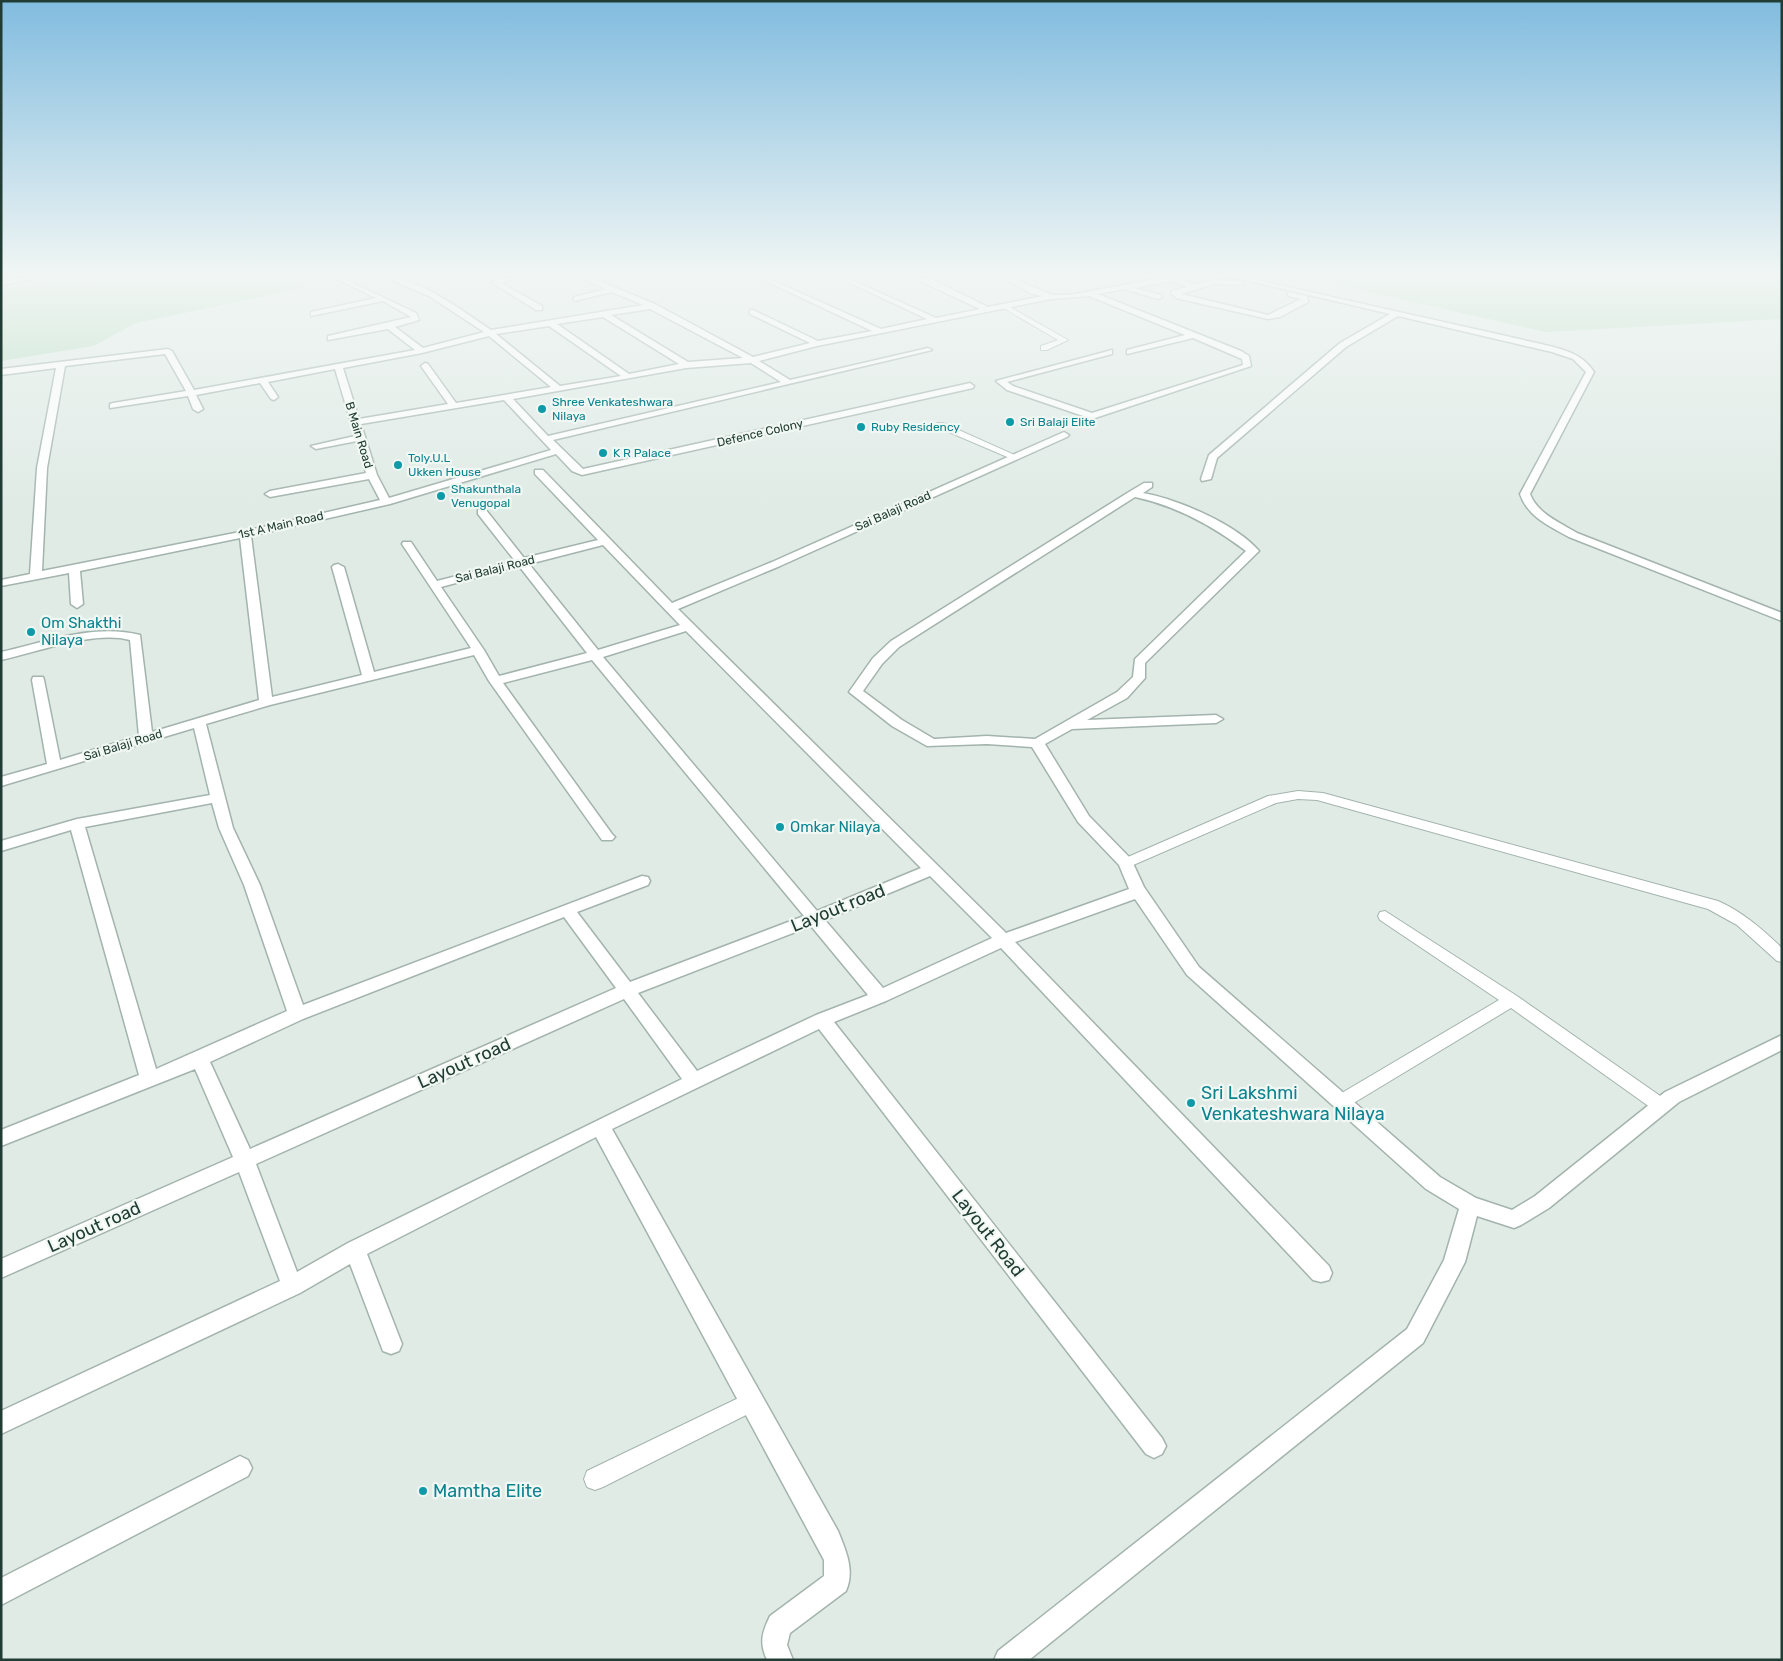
<svg xmlns="http://www.w3.org/2000/svg" width="1783" height="1661" viewBox="0 0 1783 1661" font-family="Rubik,sans-serif">
	<rect width="100%" height="100%" fill="#e0ebe6"/>
	<path fill="#b9ddc2" d="M 103,276 L 280,276 L 308,287 L 136,323 L 93,346 L 1,361 L 1,289 L 80,277 L 85,284 L 105,281 Z
		M 1299,276 L 1782,276 L 1782,319 L 1546,332 Z"/>
	<g fill="none" stroke-linecap="round" stroke-linejoin="round">
		<g stroke="#a3b3ad" stroke-width="2">
			<path id="service" d="M 1002,305 L 1006,305 L 1068,340 L 1047,350 L 1041,350 L 1041,346 L 1058,340 L 1002,307 Z
				M 937,423 L 943,423 L 1019,457 L 1012,459 L 937,427 Z
				M 1298,791 L 1323,793 L 1718,901 C 1743,912 1762,929 1782,948 L 1782,962 L 1777,961 L 1737,925 L 1708,909 L 1317,800 L 1298,799 L 1276,803 L 1131,866 L 1126,868 L 1119,863 L 1121,860 L 1268,796 Z
				M 1385,911 L 1517,996 L 1666,1100 L 1669,1105 L 1666,1110 L 1660,1112 L 1654,1110 L 1511,1008 L 1347,1107 L 1341,1109 L 1335,1107 L 1332,1102 L 1335,1097 L 1499,1000 L 1380,920 L 1378,916 L 1380,912 Z
				M 753,1391 L 760,1394 L 764,1401 L 760,1408 L 603,1487 L 595,1490 L 587,1487 L 584,1479 L 587,1471 Z"/>
		</g>
		<g stroke="#a3b3ad" stroke-width="3">
			<path id="minor" d="M 330,276 L 338,276 L 416,313 L 419,320 L 395,327 L 423,348 L 484,332 L 429,296 L 382,276 C 418,276 462,311 491,330 L 643,305 L 612,292 L 574,301 L 574,297 L 606,289 L 577,276 L 587,276 L 655,304 L 753,357 L 810,343 L 750,314 L 750,310 L 753,310 L 818,341 L 872,331 L 755,276 L 763,276 L 881,329 L 927,319 L 835,276 L 843,276 L 936,318 L 980,309 L 909,276 L 931,279 L 988,307 L 1043,296 L 1032,294 L 1000,276 L 1008,276 L 1052,295 L 1069,295 L 1173,276 L 1189,276 L 1181,279 L 1195,285 L 1214,280 L 1242,281 L 1245,285 L 1214,284 L 1181,294 L 1268,315 L 1301,299 L 1288,296 L 1288,292 L 1307,296 L 1308,302 L 1280,317 L 1268,319 L 1176,298 L 1171,293 L 1172,291 L 1187,287 L 1173,281 L 1134,288 L 1161,295 L 1162,297 L 1158,299 L 1124,289 L 1098,294 L 1241,351 L 1249,356 L 1251,366 L 1092,419 L 1007,390 L 996,381 L 1112,350 L 1112,354 L 1007,382 L 1013,386 L 1092,413 L 1243,365 L 1242,359 L 1193,338 L 1127,354 L 1127,350 L 1185,335 L 1089,296 L 1051,299 L 817,346 L 759,361 L 790,380 L 928,348 L 932,350 L 553,440 L 583,469 L 970,383 L 974,386 L 973,388 L 582,475 L 572,471 L 556,454 L 390,504 L 251,536 L 272,697 L 362,675 L 332,567 L 334,565 L 338,564 L 344,567 L 374,672 L 471,648 L 402,544 L 403,542 L 411,542 L 437,581 L 515,561 L 478,514 L 478,510 L 486,510 L 524,558 L 598,540 L 535,474 L 535,470 L 543,470 L 672,603 L 772,562 L 1064,432 L 1069,435 L 1067,437 L 780,566 L 678,609 L 1006,933 L 1129,889 L 1119,865 L 1078,822 L 1032,747 L 987,744 L 927,746 L 892,726 L 849,692 L 873,658 L 891,641 L 1129,492 L 1144,483 L 1152,483 L 1152,487 L 1143,493 C 1177,499 1236,524 1259,551 L 1145,663 L 1145,678 L 1127,698 L 1087,720 L 1216,715 L 1223,719 L 1216,723 L 1072,729 L 1045,744 L 1089,816 L 1131,859 L 1144,887 L 1199,967 L 1440,1177 L 1476,1198 L 1512,1210 L 1535,1196 L 1665,1092 L 1782,1035 L 1782,1050 L 1679,1102 L 1549,1208 L 1521,1225 L 1514,1228 L 1477,1216 L 1465,1262 L 1423,1343 L 1029,1660 L 994,1660 L 998,1651 L 1407,1329 L 1444,1260 L 1459,1209 L 1426,1189 L 1187,975 L 1135,899 L 1015,942 L 1329,1266 L 1332,1273 L 1329,1280 L 1321,1282 L 1313,1280 L 1001,948 L 886,1001 L 834,1022 L 1162,1438 L 1166,1446 L 1162,1454 L 1154,1458 L 1146,1454 L 819,1029 L 612,1129 L 838,1531 C 846,1551 855,1570 846,1591 L 790,1633 L 787,1645 L 793,1660 L 767,1660 C 759,1642 762,1633 770,1616 L 824,1576 L 824,1560 L 596,1137 L 367,1254 L 402,1344 L 399,1351 L 391,1354 L 383,1351 L 350,1264 L 300,1293 L 1,1434 L 1,1411 L 280,1281 L 239,1172 L 1,1278 L 1,1259 L 233,1157 L 195,1069 L 1,1146 L 1,1130 L 139,1075 L 71,830 L 1,851 L 1,841 L 77,819 L 210,795 L 194,728 L 1,786 L 1,777 L 47,764 L 32,680 L 33,677 L 43,677 L 44,680 L 60,760 L 139,736 L 130,640 C 95,630 37,652 1,660 L 1,652 C 46,642 95,623 140,635 L 152,732 L 259,700 L 240,538 L 80,571 L 83,604 L 77,608 L 71,604 L 69,573 L 1,586 L 1,580 L 30,574 L 37,468 L 56,368 L 1,375 L 1,369 L 168,349 L 172,351 L 194,390 L 415,350 L 388,329 L 328,340 L 328,336 L 411,317 L 383,301 L 311,316 L 311,312 L 376,298 ZM 650,309 L 743,358 L 688,362 L 611,315 ZM 603,317 L 679,364 L 629,374 L 557,324 ZM 549,326 L 621,376 L 560,386 L 496,334 ZM 489,336 L 551,387 L 456,403 L 428,364 L 425,363 L 421,366 L 448,404 L 359,419 L 343,368 L 422,353 ZM 165,354 L 186,391 L 113,403 L 110,404 L 110,408 L 188,396 L 193,409 L 198,412 L 203,409 L 196,395 L 260,383 L 271,399 L 274,400 L 278,397 L 268,382 L 335,369 L 355,436 L 311,446 L 316,449 L 357,441 L 366,473 L 270,491 L 265,494 L 270,497 L 369,479 L 380,500 L 245,531 L 42,571 L 47,468 L 65,366 ZM 751,363 L 781,382 L 548,436 L 513,399 L 686,368 ZM 504,400 L 551,450 L 389,498 L 377,475 L 361,424 ZM 1135,497 C 1177,506 1213,526 1246,551 L 1135,659 L 1133,677 L 1117,692 L 1035,739 L 987,736 L 934,739 L 902,720 L 863,691 L 882,664 L 899,647 ZM 603,545 L 680,625 L 598,650 L 529,564 ZM 519,566 L 587,653 L 499,676 L 484,650 L 441,587 ZM 686,631 L 921,868 L 817,911 L 603,657 ZM 474,655 L 489,681 L 602,840 L 612,840 L 615,837 L 612,834 L 503,683 L 592,660 L 804,916 L 630,982 L 577,912 L 648,885 L 650,881 L 648,877 L 642,876 L 303,1005 L 260,885 L 233,828 L 206,724 L 270,705 ZM 212,803 L 219,828 L 244,885 L 287,1011 L 156,1069 L 85,827 ZM 930,876 L 992,938 L 883,988 L 825,920 ZM 564,917 L 616,988 L 250,1149 L 210,1062 L 303,1019 ZM 811,926 L 868,995 L 816,1015 L 697,1071 L 638,993 ZM 624,999 L 682,1079 L 348,1243 L 297,1272 L 256,1164 Z
				M 514,276 L 527,276 L 501,283 L 542,306 L 542,310 L 536,310 L 491,282 Z
				M 1228,276 L 1239,276 L 1541,344 C 1562,349 1582,353 1594,372 L 1530,494 C 1538,514 1559,522 1577,533 L 1782,613 L 1782,621 L 1569,537 C 1549,526 1528,517 1520,494 L 1586,372 L 1573,359 L 1552,352 L 1398,316 L 1346,347 L 1217,458 L 1211,479 L 1202,481 L 1201,479 L 1209,455 L 1340,343 L 1390,314 Z
				M 240,1456 L 248,1460 L 252,1468 L 248,1476 L 1,1605 L 1,1578 Z"/>
		</g>
		<g stroke="#9fb7ae" stroke-width="3">
			<path id="secondary" d="M 35,276 L 52,276 L 1,285 L 1,281 Z"/>
		</g>
		<use href="#service" fill="#fff" fill-rule="evenodd"/>
		<use href="#minor" fill="#fff" fill-rule="evenodd"/>
		<use href="#secondary" fill="#fff" fill-rule="evenodd"/>
	</g>
	<linearGradient id="sky" x2="0" y2="1"><stop stop-color="#81bcdf"/><stop offset="0.54" stop-color="#f1f6f4"/><stop offset="1" stop-color="#f1f6f4" stop-opacity="0"/></linearGradient>
	<rect width="1783" height="508" fill="url(#sky)"/>
	<g fill="#0f9aa8" stroke="#f1f8f4" stroke-width="2">
		<circle cx="542" cy="409" r="5"/>
		<circle cx="1010" cy="422" r="5"/>
		<circle cx="861" cy="427" r="5"/>
		<circle cx="603" cy="453" r="5"/>
		<circle cx="398" cy="465" r="5"/>
		<circle cx="441" cy="496" r="5"/>
		<circle cx="31" cy="632" r="5"/>
		<circle cx="780" cy="827" r="5"/>
		<circle cx="1191" cy="1103" r="5"/>
		<circle cx="423" cy="1491" r="5"/>
	</g>
	<g text-anchor="middle" dominant-baseline="central" stroke-width="4.5" stroke-linejoin="round" paint-order="stroke">
		<g font-size="12" fill="#0d838f" stroke="#f1f8f4" text-anchor="start">
			<text x="552" y="402">Shree Venkateshwara<tspan x="552" dy="14">Nilaya</tspan></text>
			<text x="1020" y="422">Sri Balaji Elite</text>
			<text x="871" y="427">Ruby Residency</text>
			<text x="613" y="453">K R Palace</text>
			<text x="408" y="458">Toly.U.L<tspan x="408" dy="14">Ukken House</tspan></text>
			<text x="451" y="489">Shakunthala<tspan x="451" dy="14">Venugopal</tspan></text>
		</g>
		<g font-size="12" fill="#213c34" stroke="#f1f8f4">
			<text transform="translate(760 433) rotate(-13)">Defence Colony</text>
			<text transform="translate(359 435) rotate(73)">B Main Road</text>
			<text transform="translate(893 511) rotate(-24)">Sai Balaji Road</text>
			<text transform="translate(281 525) rotate(-13)">1st A Main Road</text>
			<text transform="translate(495 569) rotate(-14)">Sai Balaji Road</text>
			<text transform="translate(123 745) rotate(-17)">Sai Balaji Road</text>
		</g>
		<g font-size="15" fill="#0d838f" stroke="#f1f8f4" text-anchor="start">
			<text x="41" y="623">Om Shakthi<tspan x="41" dy="17">Nilaya</tspan></text>
			<text x="790" y="827">Omkar Nilaya</text>
		</g>
		<g font-size="18" fill="#213c34" stroke="#f1f8f4">
			<text transform="translate(838 908) rotate(-22)">Layout road</text>
			<text transform="translate(464 1063) rotate(-24)">Layout road</text>
			<text transform="translate(94 1227) rotate(-24)">Layout road</text>
			<text transform="translate(988 1233) rotate(52)">Layout Road</text>
		</g>
		<g font-size="18" fill="#0d838f" stroke="#f1f8f4" text-anchor="start">
			<text x="1201" y="1093">Sri Lakshmi<tspan x="1201" dy="21">Venkateshwara Nilaya</tspan></text>
			<text x="433" y="1491">Mamtha Elite</text>
		</g>
	</g>
	<rect width="1783" height="1661" fill="none" stroke="#213c34" stroke-width="5"/>
</svg>
